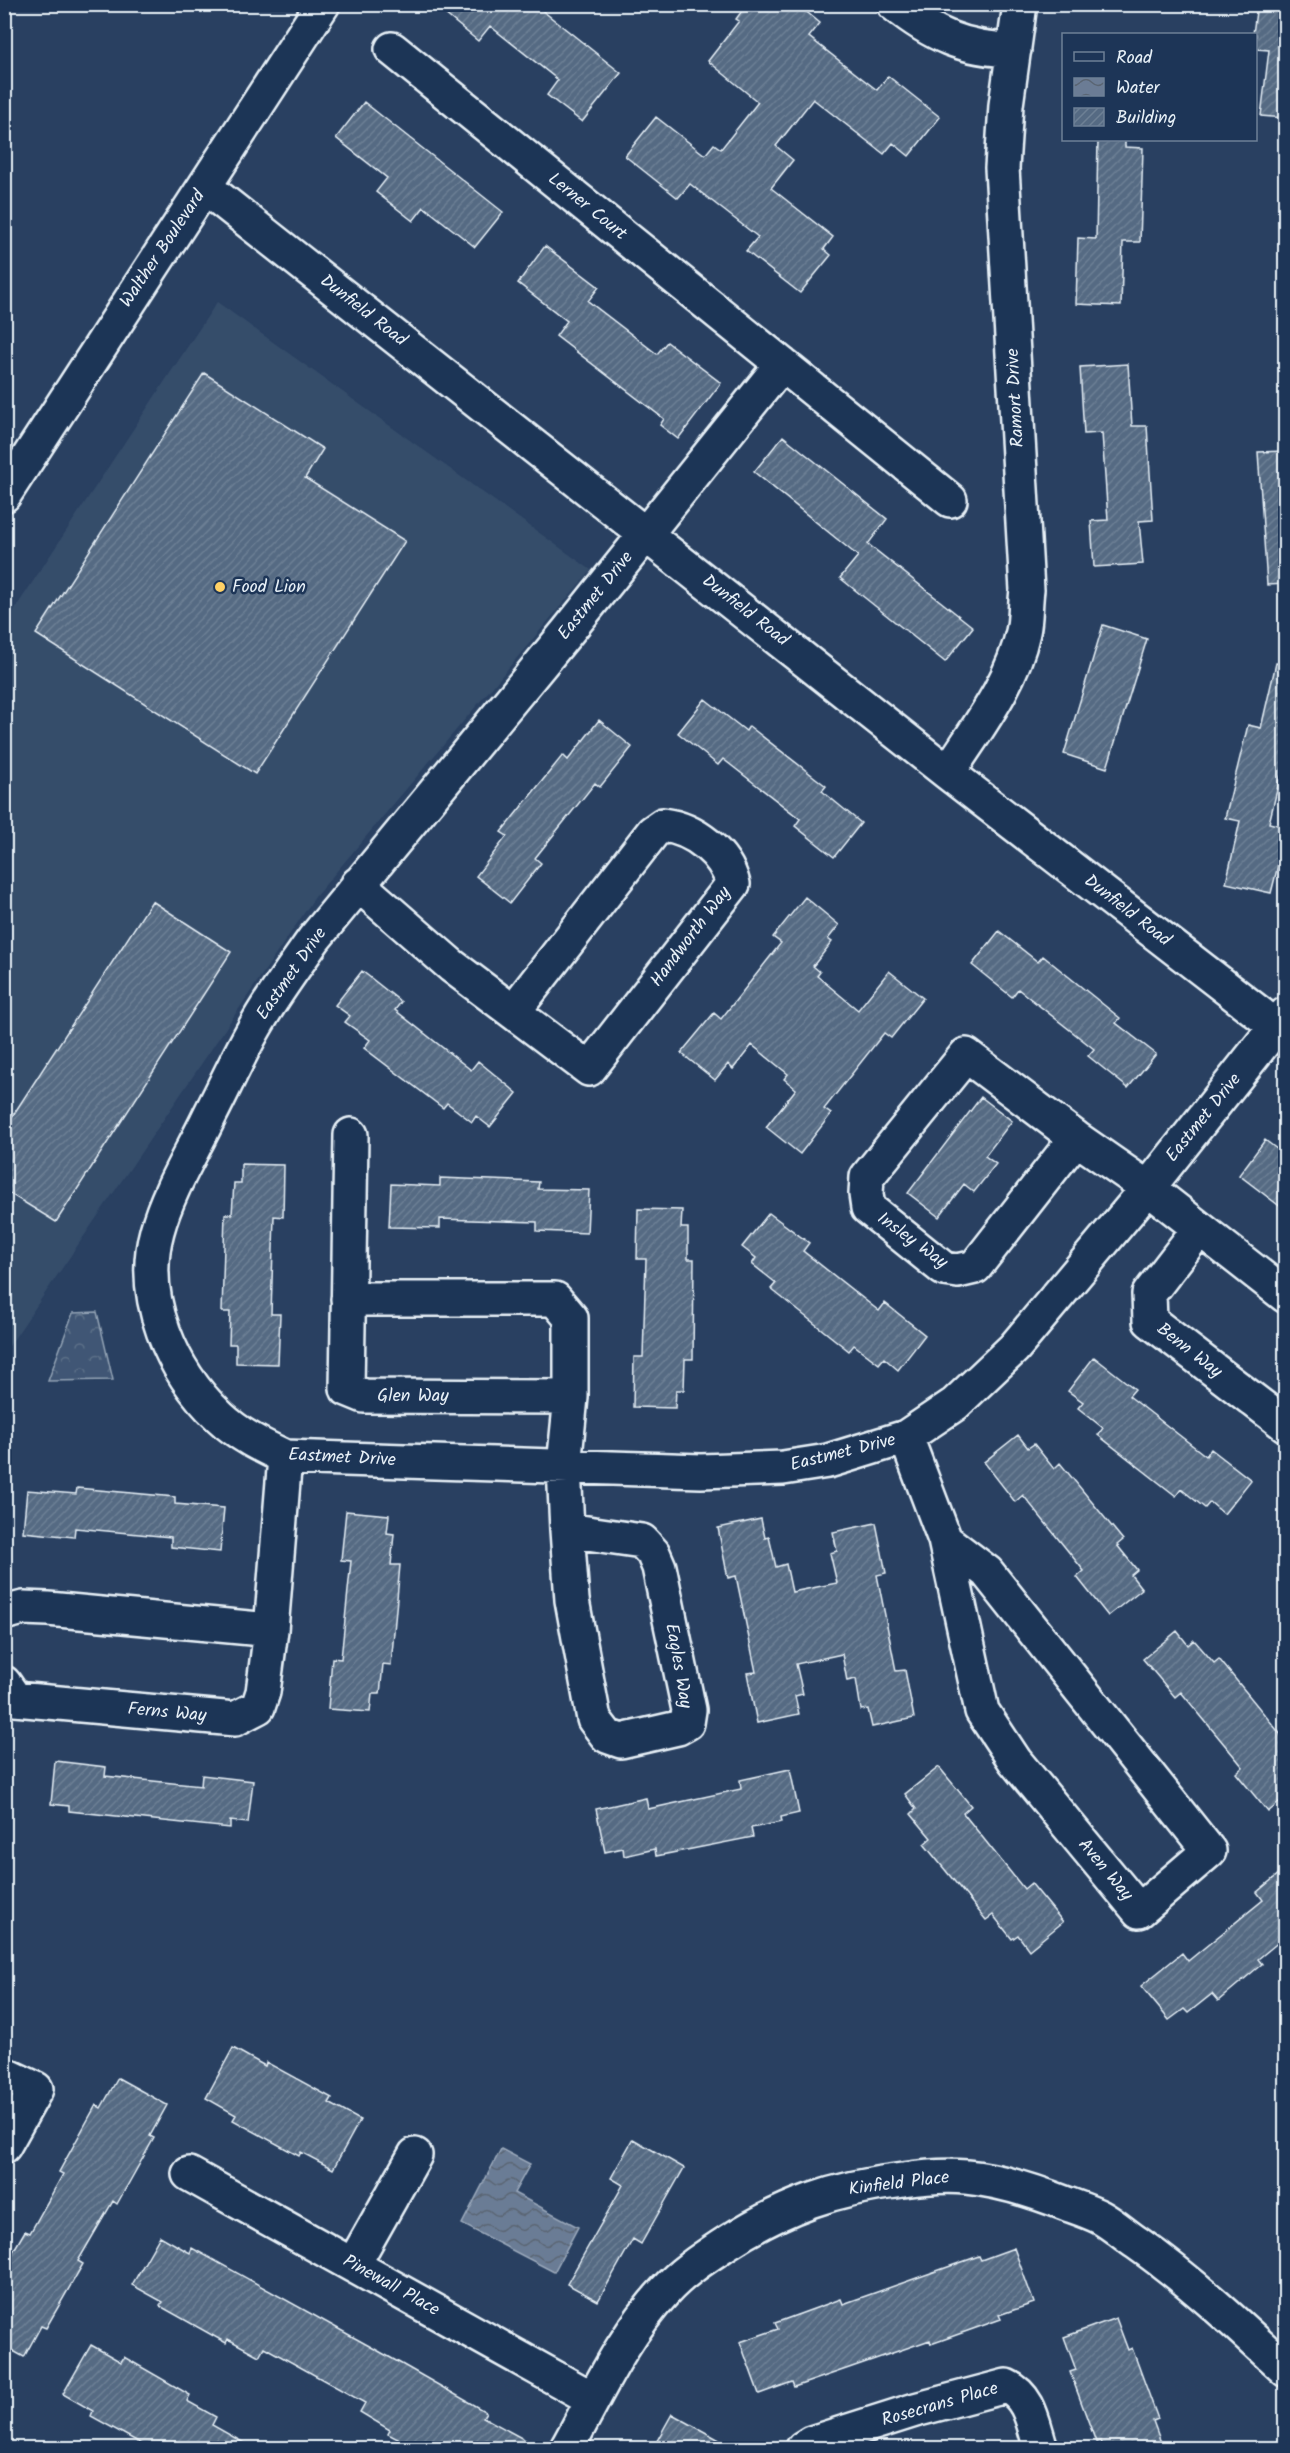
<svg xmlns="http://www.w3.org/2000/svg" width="1290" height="2453" viewBox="0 0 1290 2453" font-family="Kalam,sans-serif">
	<defs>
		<pattern id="park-crowns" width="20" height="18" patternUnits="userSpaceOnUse" patternTransform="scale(1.5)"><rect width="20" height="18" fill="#415774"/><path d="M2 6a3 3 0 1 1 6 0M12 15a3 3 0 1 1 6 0" fill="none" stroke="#5c7089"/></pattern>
		<pattern id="water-waves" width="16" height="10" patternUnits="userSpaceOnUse" patternTransform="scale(1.5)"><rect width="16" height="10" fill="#6b7c95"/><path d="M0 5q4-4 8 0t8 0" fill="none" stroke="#5a6573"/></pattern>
		<pattern id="building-hatch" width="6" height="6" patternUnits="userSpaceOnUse" patternTransform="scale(1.5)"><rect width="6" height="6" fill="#556a83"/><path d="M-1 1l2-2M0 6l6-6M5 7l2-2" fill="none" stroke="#6d8095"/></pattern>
	</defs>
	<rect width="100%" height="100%" fill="#294061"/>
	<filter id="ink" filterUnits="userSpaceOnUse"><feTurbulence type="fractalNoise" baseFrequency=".0167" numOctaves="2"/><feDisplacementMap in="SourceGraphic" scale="12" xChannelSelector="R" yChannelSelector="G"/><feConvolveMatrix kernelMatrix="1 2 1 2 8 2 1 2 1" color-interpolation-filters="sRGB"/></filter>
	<g filter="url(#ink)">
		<path fill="#364d6b" d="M 217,302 L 591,570 L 315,897 L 5,1352 L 5,624 Z"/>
		<path fill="url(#park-crowns)" stroke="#94a4b6" stroke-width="1.5" d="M 97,1312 L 113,1380 L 48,1381 L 73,1313 Z"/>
		<path fill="url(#water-waves)" stroke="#9dabbd" stroke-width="1.5" d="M 501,2149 L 530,2164 L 514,2193 L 578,2227 L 554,2272 L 462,2224 Z"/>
		<path fill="url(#building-hatch)" stroke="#e8f1f8" stroke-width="1.5" d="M 433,4 L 534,4 L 621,73 L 582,122 L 547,95 L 558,80 L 490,26 L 478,41 Z
			M 747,4 L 797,4 L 820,23 L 809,37 L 877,90 L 888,76 L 940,117 L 909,156 L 893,143 L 884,154 L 813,99 L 776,146 L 793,160 L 771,188 L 833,237 L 824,249 L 831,255 L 800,293 L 746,251 L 758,237 L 690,184 L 678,198 L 625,156 L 656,117 L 705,155 L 714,144 L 721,149 L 758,102 L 708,61 L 739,21 L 736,19 Z
			M 1257,4 L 1286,4 L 1286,118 L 1261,116 L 1269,50 L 1256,49 L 1256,34 L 1253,34 Z
			M 364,102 L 503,212 L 475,247 L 424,207 L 413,221 L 376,192 L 387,178 L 336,138 Z
			M 1098,140 L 1125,140 L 1125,147 L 1143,148 L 1140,242 L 1123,242 L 1121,306 L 1076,304 L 1078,238 L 1096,239 Z
			M 545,246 L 599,287 L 588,301 L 657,354 L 667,342 L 721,383 L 678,439 L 660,425 L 664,419 L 556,336 L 567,321 L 518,283 Z
			M 1128,364 L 1132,426 L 1147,426 L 1153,520 L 1139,521 L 1143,564 L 1094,567 L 1091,521 L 1108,520 L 1102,433 L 1084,434 L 1080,367 Z
			M 204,373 L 323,449 L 305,478 L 405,541 L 255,774 L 36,634 Z
			M 783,436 L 887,519 L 868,544 L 973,627 L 945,662 L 840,578 L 858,556 L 754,472 Z
			M 1286,451 L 1286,584 L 1267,585 L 1258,452 Z
			M 1103,625 L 1147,639 L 1107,768 L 1064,754 Z
			M 1276,663 L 1286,664 L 1286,753 L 1269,823 L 1286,827 L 1286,834 L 1271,893 L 1226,883 L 1240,821 L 1225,818 L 1248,725 L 1261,728 Z
			M 705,699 L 746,731 L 749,726 L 826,786 L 822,791 L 861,823 L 834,857 L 795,826 L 800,819 L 723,759 L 718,765 L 678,733 Z
			M 599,720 L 632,747 L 600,787 L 595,783 L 535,858 L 541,863 L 510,903 L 476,876 L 507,836 L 501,832 L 563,755 L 568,760 Z
			M 805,897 L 839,925 L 828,939 L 832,942 L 813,966 L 820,972 L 817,976 L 858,1010 L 889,971 L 923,998 L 891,1038 L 884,1033 L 824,1109 L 831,1114 L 800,1154 L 766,1127 L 796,1089 L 784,1079 L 788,1074 L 752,1045 L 733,1069 L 728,1064 L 715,1080 L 681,1053 L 714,1013 L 721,1019 L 781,943 L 773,937 Z
			M 152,901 L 231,952 L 56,1222 L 4,1190 L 4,1129 Z
			M 999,931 L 1038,962 L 1043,956 L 1120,1018 L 1116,1023 L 1156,1054 L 1128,1088 L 1088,1056 L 1094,1049 L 1018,989 L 1012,997 L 972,965 Z
			M 362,971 L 401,1002 L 395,1010 L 471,1070 L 478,1061 L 517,1093 L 490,1127 L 476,1116 L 472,1122 L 447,1103 L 443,1108 L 364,1048 L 370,1040 L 345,1022 L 350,1016 L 335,1005 Z
			M 981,1097 L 1012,1121 L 985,1156 L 996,1164 L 974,1192 L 964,1184 L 939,1217 L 908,1193 Z
			M 1265,1140 L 1286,1156 L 1286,1211 L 1239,1175 Z
			M 241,1164 L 284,1165 L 283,1217 L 274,1216 L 271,1314 L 280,1314 L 278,1364 L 236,1363 L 236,1344 L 229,1344 L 230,1312 L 222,1312 L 225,1214 L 232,1214 L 234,1183 L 241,1183 Z
			M 440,1178 L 539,1182 L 538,1189 L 589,1190 L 587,1233 L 537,1231 L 537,1222 L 440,1219 L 440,1228 L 389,1227 L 391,1184 L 440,1186 Z
			M 638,1209 L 682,1210 L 681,1228 L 688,1228 L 688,1259 L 694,1259 L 693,1359 L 685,1359 L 684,1390 L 676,1390 L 675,1408 L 633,1407 L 634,1357 L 643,1357 L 646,1259 L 637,1259 Z
			M 769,1213 L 809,1243 L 803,1251 L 879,1311 L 885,1303 L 925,1335 L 898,1370 L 884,1358 L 879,1364 L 854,1345 L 849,1351 L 771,1289 L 776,1283 L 752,1264 L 756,1258 L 742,1247 Z
			M 1094,1357 L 1135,1389 L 1129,1396 L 1206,1456 L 1211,1449 L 1251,1480 L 1224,1514 L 1210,1502 L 1205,1508 L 1181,1489 L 1176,1496 L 1098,1435 L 1103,1428 L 1078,1408 L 1083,1402 L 1068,1391 Z
			M 1018,1435 L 1028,1448 L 1034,1444 L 1054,1469 L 1060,1463 L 1123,1540 L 1117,1545 L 1137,1570 L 1131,1575 L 1142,1589 L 1108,1616 L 1077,1577 L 1084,1571 L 1023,1495 L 1015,1502 L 984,1462 Z
			M 77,1488 L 175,1497 L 175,1504 L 224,1508 L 220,1552 L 171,1547 L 171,1537 L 75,1528 L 74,1537 L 23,1532 L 27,1490 L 76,1494 Z
			M 346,1511 L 389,1515 L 387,1533 L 394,1534 L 391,1565 L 400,1565 L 391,1665 L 383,1664 L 380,1694 L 372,1694 L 370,1712 L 328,1709 L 332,1658 L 341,1659 L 351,1561 L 341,1560 Z
			M 761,1519 L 765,1538 L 769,1537 L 776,1567 L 786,1564 L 792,1592 L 837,1583 L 830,1553 L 837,1551 L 833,1532 L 876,1523 L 886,1573 L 877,1575 L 896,1671 L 905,1670 L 914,1718 L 872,1727 L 868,1709 L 861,1710 L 856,1679 L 847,1681 L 842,1654 L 796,1664 L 803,1694 L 795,1696 L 799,1714 L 757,1723 L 747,1673 L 756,1672 L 736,1576 L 728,1578 L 718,1528 Z
			M 1177,1631 L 1188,1645 L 1194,1640 L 1214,1663 L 1219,1659 L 1286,1741 L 1286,1797 L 1268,1812 L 1236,1773 L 1243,1767 L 1181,1692 L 1175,1697 L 1143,1659 Z
			M 55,1761 L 106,1767 L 105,1776 L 201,1786 L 202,1775 L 253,1781 L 248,1823 L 230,1821 L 230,1828 L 69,1811 L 69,1806 L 51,1804 Z
			M 939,1767 L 971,1806 L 963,1813 L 1024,1889 L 1031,1883 L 1063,1922 L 1029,1950 L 1018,1935 L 1012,1939 L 993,1915 L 986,1920 L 924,1844 L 931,1838 L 911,1814 L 916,1809 L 905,1794 Z
			M 790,1769 L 799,1813 L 781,1817 L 782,1822 L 751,1828 L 753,1837 L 656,1856 L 655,1849 L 624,1856 L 623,1848 L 605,1852 L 596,1809 L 646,1798 L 648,1809 L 741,1789 L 740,1780 Z
			M 1286,1868 L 1286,1936 L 1258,1959 L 1262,1964 L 1218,2001 L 1212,1994 L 1188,2013 L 1184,2009 L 1169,2020 L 1141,1986 L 1182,1953 L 1188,1961 L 1263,1900 L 1257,1892 Z
			M 233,2048 L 265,2066 L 266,2062 L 332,2098 L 329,2103 L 360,2120 L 333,2169 L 301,2152 L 299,2156 L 233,2120 L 236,2115 L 206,2098 Z
			M 118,2078 L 167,2105 L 150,2136 L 154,2138 L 117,2204 L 113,2201 L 78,2261 L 83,2264 L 46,2328 L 41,2326 L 24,2357 L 4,2346 L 4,2267 L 25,2231 L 30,2233 L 63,2174 L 59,2172 L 96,2105 L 101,2108 Z
			M 633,2139 L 684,2168 L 641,2244 L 633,2239 L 598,2301 L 567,2284 L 623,2185 L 611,2178 Z
			M 160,2236 L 190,2253 L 192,2248 L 391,2358 L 486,2412 L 483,2417 L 540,2448 L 415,2448 L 388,2434 L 390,2430 L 360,2412 L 365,2403 L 264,2347 L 259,2356 L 228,2339 L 226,2343 L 160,2306 L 163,2302 L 132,2285 Z
			M 1014,2248 L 1034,2303 L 999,2315 L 1001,2319 L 931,2344 L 930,2340 L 794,2387 L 792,2382 L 759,2394 L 740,2342 L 778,2329 L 775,2323 L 841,2299 L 843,2304 L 979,2256 L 981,2260 Z
			M 1116,2318 L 1128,2350 L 1132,2348 L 1158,2419 L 1153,2421 L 1163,2448 L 1103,2448 L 1100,2441 L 1096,2442 L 1070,2372 L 1076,2370 L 1064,2337 Z
			M 91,2345 L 121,2362 L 124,2357 L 190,2395 L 187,2401 L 216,2417 L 212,2425 L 253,2448 L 149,2448 L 91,2416 L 93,2411 L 63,2394 Z
			M 672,2414 L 734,2448 L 653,2448 Z"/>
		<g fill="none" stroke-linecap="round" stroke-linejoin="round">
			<g stroke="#e8f1f8" stroke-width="38">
				<path id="minor" d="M 894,4 C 933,35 963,49 1014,50
					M 392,49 L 950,500
					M 205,187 L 948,773 L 1286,1034
					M 782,364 L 568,631 L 314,939 C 295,966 275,993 258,1022 C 240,1052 226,1084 210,1115 C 192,1153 168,1190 157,1231 C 139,1297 171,1371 220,1417 C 239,1435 262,1446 285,1457 L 701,1471 L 783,1468 L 828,1461 L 906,1437 L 955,1404 L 1014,1348 L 1148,1188 L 1286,1014
					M 948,773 C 976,729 1012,684 1023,632 C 1026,619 1025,604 1027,590 L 1002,168 L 1006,105 L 1020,4
					M 358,884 L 452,966 L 589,1069 L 733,884 C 725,853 695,829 663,825 L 653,832 L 513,1012
					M 351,1135 L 347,1389 L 364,1396 L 571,1397
					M 1076,1138 L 975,1267 L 958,1271 L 944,1269 L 868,1208 L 866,1194 L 867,1177 L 966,1055 L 1076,1138 L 1148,1188 L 1286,1296
					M 1199,1229 L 1149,1294 L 1150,1321 L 1286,1425
					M 348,1299 L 555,1299 L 571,1318 L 571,1397 L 564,1466 L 567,1530 L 572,1600 L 594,1719 L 607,1736 L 621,1741 L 678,1728 L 687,1723 L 689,1710 L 659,1567 L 653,1553 L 642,1541 L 567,1530
					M 906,1437 L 945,1540 L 987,1572 L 1209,1851 L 1139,1911 L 1015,1761 L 982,1711 L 945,1540
					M 4,1613 L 23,1608 L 48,1609 L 271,1630 L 263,1692 L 258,1707 L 235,1719 L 15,1699 L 4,1683
					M 271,1630 L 285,1457
					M 4,2074 L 36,2089 L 4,2146
					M 189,2174 L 593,2399
					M 353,2265 L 415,2155
					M 567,2448 C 597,2394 622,2337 665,2291 C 682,2272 704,2258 725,2244 C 783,2206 835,2188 903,2180 C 923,2177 946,2175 966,2177 C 1001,2180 1034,2191 1067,2204 C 1078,2208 1090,2212 1100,2217 C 1113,2224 1125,2235 1137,2243 C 1191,2281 1238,2325 1286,2370
					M 803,2448 L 811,2443 L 915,2410 L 1006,2386 C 1031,2397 1033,2425 1041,2448"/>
			</g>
			<g stroke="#e8f1f8" stroke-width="38">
				<path id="major" d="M 4,495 L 323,4"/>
			</g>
			<use href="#minor" stroke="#1d3557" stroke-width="33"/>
			<use href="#major" stroke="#1d3557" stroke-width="33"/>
		</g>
	</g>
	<circle fill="#ffd166" stroke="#1d3557" stroke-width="2" cx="220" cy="587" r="6"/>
	<g text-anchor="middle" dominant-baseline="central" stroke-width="5" stroke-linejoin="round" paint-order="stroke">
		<g font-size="18" fill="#e8f1f8" stroke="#1d3557">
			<text transform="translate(587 207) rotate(39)">Lerner Court</text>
			<text transform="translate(163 249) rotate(-56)">Walther Boulevard</text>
			<text transform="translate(363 311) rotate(38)">Dunfield Road</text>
			<text transform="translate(1016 398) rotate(-93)">Ramort Drive</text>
			<text transform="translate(596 596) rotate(-51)">Eastmet Drive</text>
			<text transform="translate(745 611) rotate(38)">Dunfield Road</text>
			<text transform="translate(1127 911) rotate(38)">Dunfield Road</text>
			<text transform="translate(691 937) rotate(-53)">Handworth Way</text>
			<text transform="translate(292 974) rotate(-55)">Eastmet Drive</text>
			<text transform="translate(1204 1118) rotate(-51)">Eastmet Drive</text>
			<text transform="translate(912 1241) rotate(36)">Insley Way</text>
			<text transform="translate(1189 1351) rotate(38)">Benn Way</text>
			<text x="413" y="1396">Glen Way</text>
			<text transform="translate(843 1453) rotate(-14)">Eastmet Drive</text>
			<text transform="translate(342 1458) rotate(3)">Eastmet Drive</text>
			<text transform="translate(678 1666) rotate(80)">Eagles Way</text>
			<text transform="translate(167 1713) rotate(5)">Ferns Way</text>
			<text transform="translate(1105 1870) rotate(50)">Aven Way</text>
			<text transform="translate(899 2184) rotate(-7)">Kinfield Place</text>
			<text transform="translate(391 2286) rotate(29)">Pinewall Place</text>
			<text transform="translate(940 2405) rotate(-16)">Rosecrans Place</text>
		</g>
		<g font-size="18" fill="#e8f1f8" stroke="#1d3557" text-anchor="start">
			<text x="232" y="587">Food Lion</text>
		</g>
	</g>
	<rect width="1290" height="2453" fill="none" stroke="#1d3557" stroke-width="24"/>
	<rect x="12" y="12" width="1266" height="2429" fill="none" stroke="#e8f1f8" stroke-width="2" filter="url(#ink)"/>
	<rect x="1062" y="33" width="195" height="108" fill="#1d3557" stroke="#6e8097" stroke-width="1.5"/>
	<rect x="1074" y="52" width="30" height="9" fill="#1d3557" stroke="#6e8097" stroke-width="1.5"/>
	<text x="1116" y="63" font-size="18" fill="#e8f1f8">Road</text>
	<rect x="1074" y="78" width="30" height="18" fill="url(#water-waves)" stroke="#6e8097" stroke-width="1.5"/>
	<text x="1116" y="93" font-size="18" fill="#e8f1f8">Water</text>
	<rect x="1074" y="108" width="30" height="18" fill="url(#building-hatch)" stroke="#6e8097" stroke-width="1.5"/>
	<text x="1116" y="123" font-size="18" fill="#e8f1f8">Building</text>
</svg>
